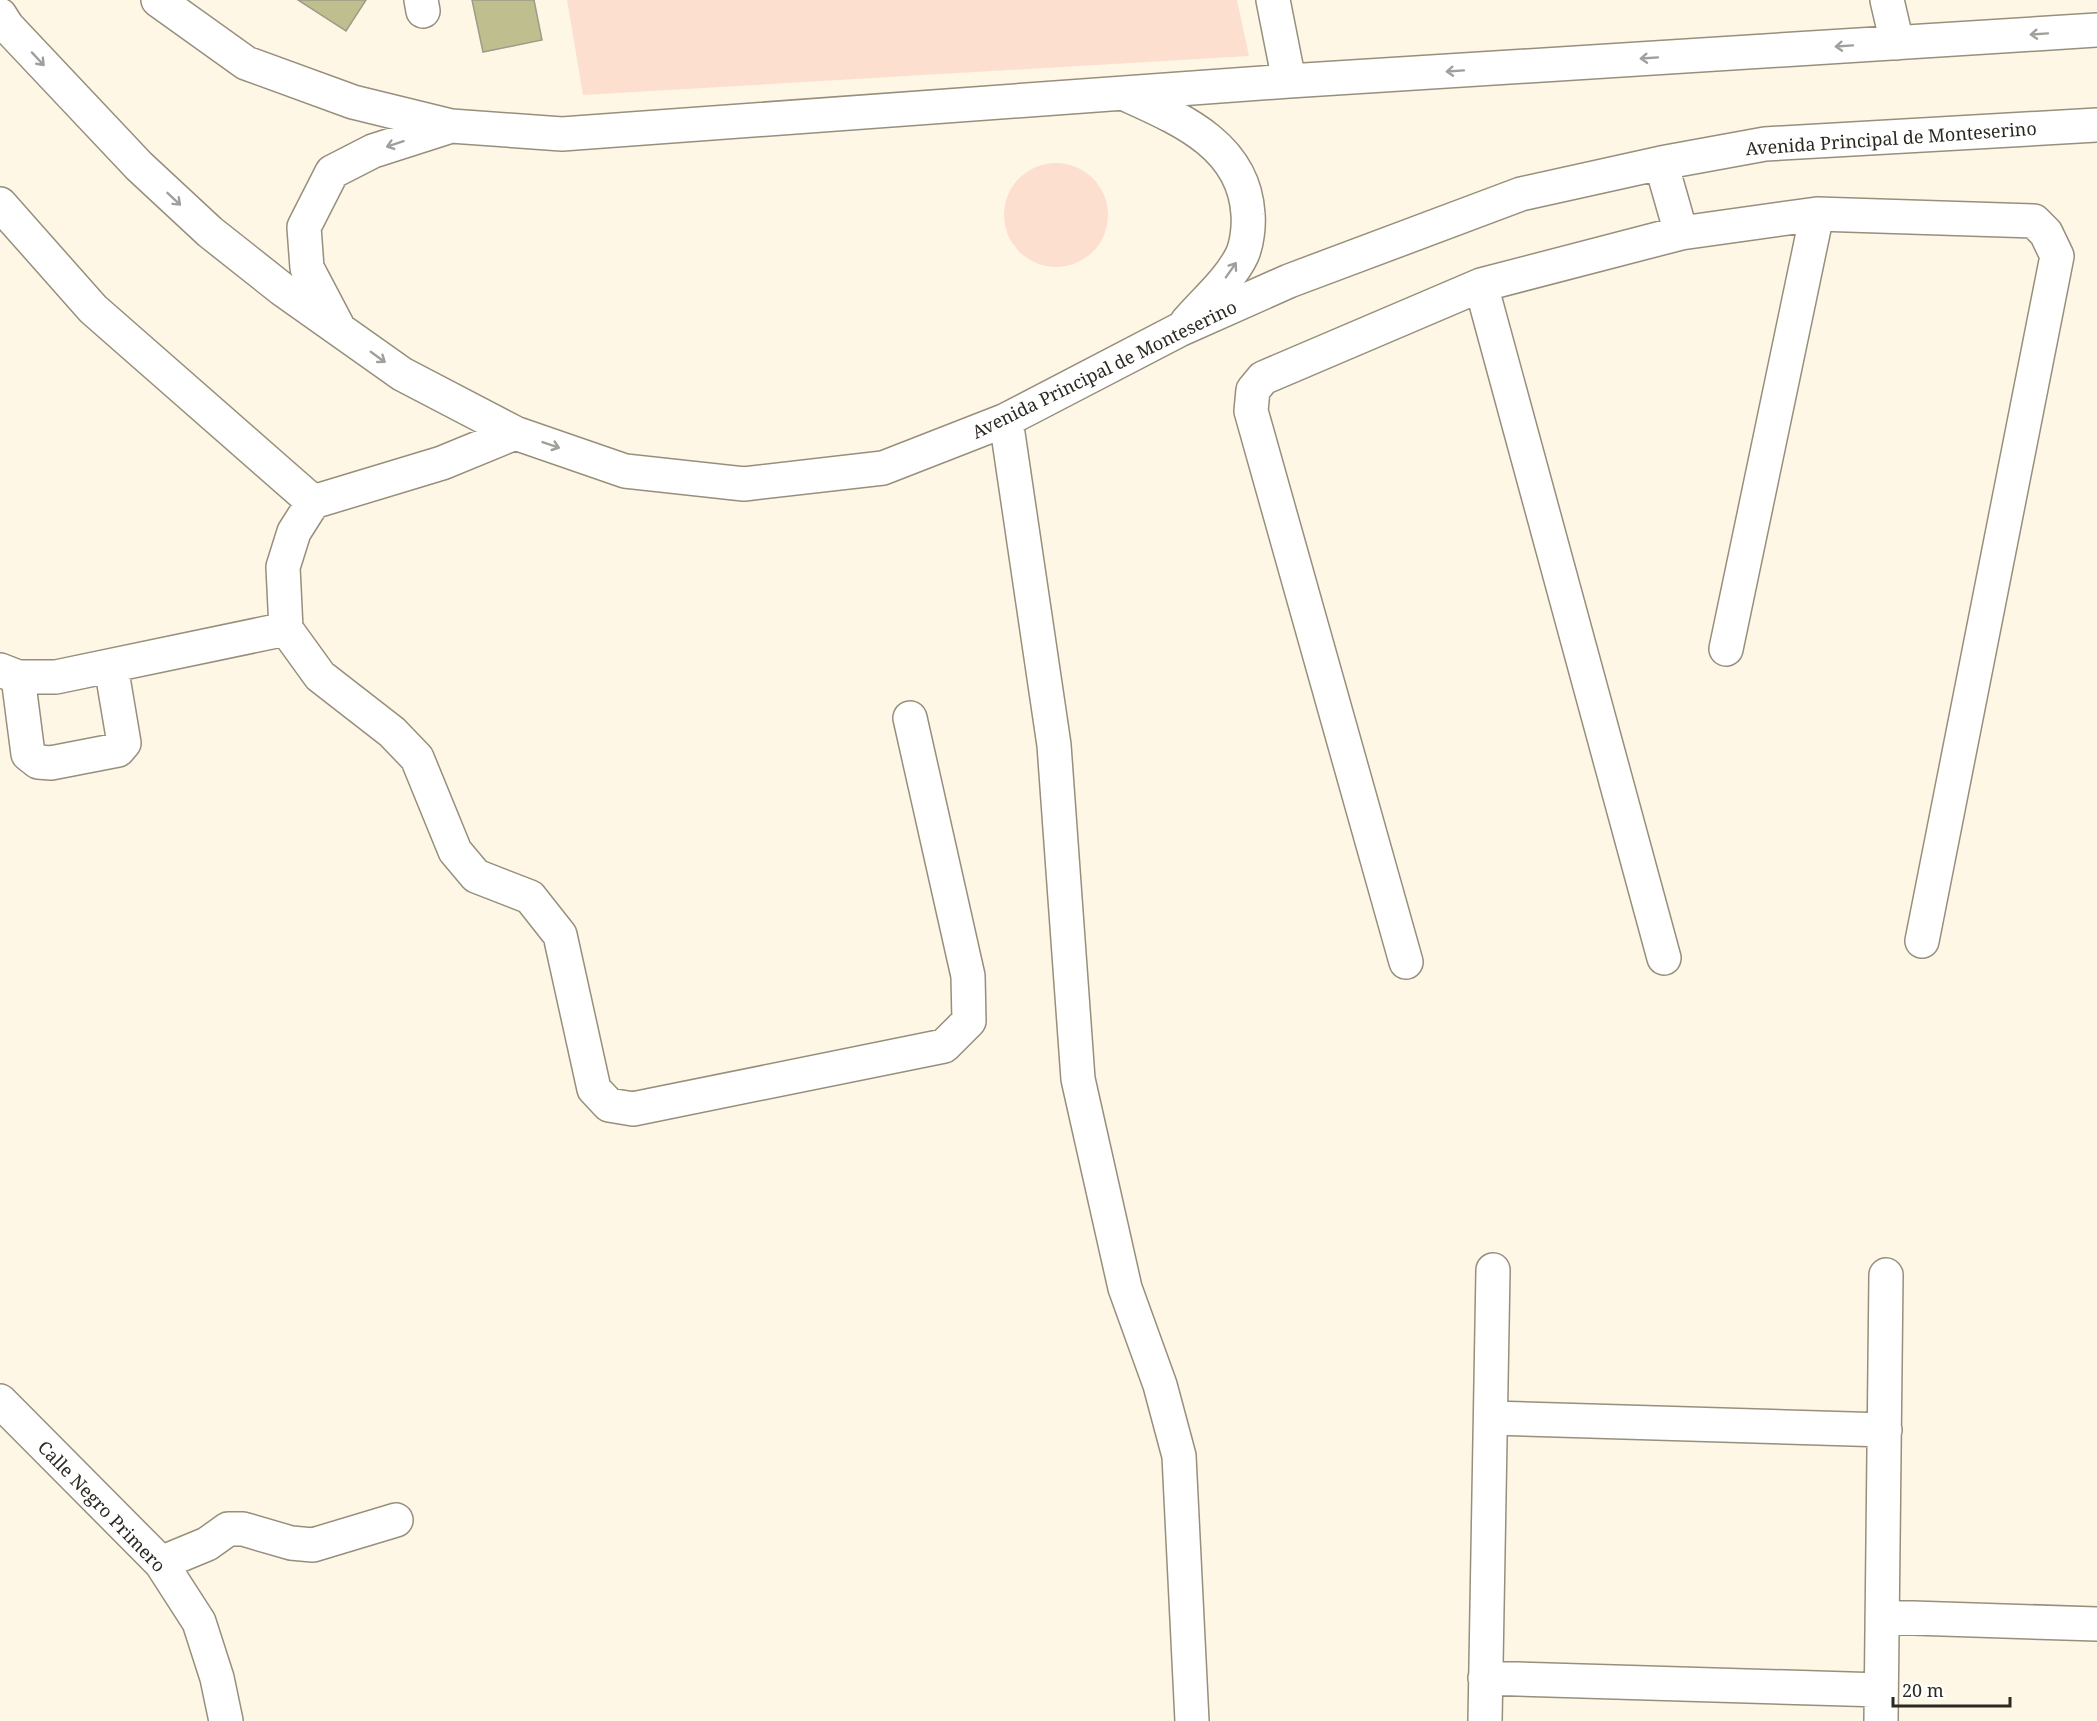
<svg xmlns="http://www.w3.org/2000/svg" width="2097" height="1721" viewBox="0 0 2097 1721" font-family="'Noto Serif',serif">
	<rect width="100%" height="100%" fill="#fef7e6"/>
	<path fill="#fddfd0" d="M 567,0 L 1237,0 L 1249,56 L 583,95 Z
		M1004 215a52 52 0 1 1 104 0a52 52 0 1 1-104 0Z"/>
	<path fill="#bfbe8e" stroke="#9c9c88" stroke-width="1.5" d="M 298,0 L 366,0 L 346,31 Z
		M 472,0 L 534,0 L 542,40 L 483,52 Z"/>
	<g fill="none" stroke-linecap="round" stroke-linejoin="round">
		<g stroke="#978f7c" stroke-width="36">
			<path id="minor" d="M 158,0 L 246,63 L 353,102 L 451,126 L 562,134 L 1289,81 L 2097,30
				M 421,0 L 423,11
				M 1273,0 L 1289,81
				M 1887,0 L 1897,43
				M 0,15 L 7,26 L 139,166 L 210,232 L 282,289 L 402,374 L 515,433 L 625,471 L 744,484 L 883,468 L 1006,420 L 1179,330 L 1289,281 L 1521,194 L 1661,163 L 1765,144 L 2097,125
				M 1125,94 C 1180,119 1244,145 1248,214 C 1249,226 1247,244 1242,255 C 1230,280 1205,301 1187,322
				M 1661,163 L 1681,233
				M 0,204 L 93,309 L 313,502
				M 1481,285 L 1664,958
				M 337,325 L 307,268 L 304,227 L 332,172 L 373,151 L 451,126
				M 1006,420 L 1054,745 L 1078,1079 L 1125,1288 L 1160,1385 L 1179,1456 L 1192,1721
				M 515,433 L 442,463 L 313,502 L 294,532 L 283,567 L 286,629 L 320,676 L 392,732 L 417,758 L 455,851 L 476,876 L 530,897 L 560,935 L 594,1089 L 609,1105 L 633,1109 L 944,1046 L 969,1021 L 968,976 L 910,718
				M 1726,649 L 1817,214
				M 0,670 L 18,677 L 56,677 L 286,629
				M 18,677 L 28,754 L 38,762 L 51,763 L 118,750 L 124,743 L 111,666
				M 1406,962 L 1251,411 L 1253,390 L 1263,378 L 1481,285 L 1681,233 L 1817,214 L 2034,221 L 2046,233 L 2057,256 L 1922,941
				M 0,1401 L 161,1563 L 199,1622 L 217,1678 L 226,1721
				M 1491,1418 L 1885,1430
				M 161,1563 L 207,1544 L 228,1529 L 243,1529 L 291,1543 L 313,1545 L 396,1520
				M 1882,1617 L 2097,1624
				M 1485,1678 L 1881,1690
				M 1485,1721 L 1493,1270
				M 1881,1721 L 1886,1275"/>
		</g>
		<use href="#minor" stroke="#fff" stroke-width="33"/>
	</g>
	<defs><path id="oneway-shaft" d="M-6 0H5M1.5-3L5.5 0L1.5 3" fill="none" stroke-width="1.6" stroke-linecap="round" stroke-linejoin="round" transform="scale(1.5)"/></defs>
	<g stroke="#a09f9b">
		<use href="#oneway-shaft" transform="translate(2039 34) rotate(176)"/>
		<use href="#oneway-shaft" transform="translate(1844 46) rotate(176)"/>
		<use href="#oneway-shaft" transform="translate(1649 58) rotate(176)"/>
		<use href="#oneway-shaft" transform="translate(38 59) rotate(47)"/>
		<use href="#oneway-shaft" transform="translate(1455 71) rotate(176)"/>
		<use href="#oneway-shaft" transform="translate(395 144) rotate(162)"/>
		<use href="#oneway-shaft" transform="translate(174 199) rotate(43)"/>
		<use href="#oneway-shaft" transform="translate(1231 270) rotate(-55)"/>
		<use href="#oneway-shaft" transform="translate(378 357) rotate(36)"/>
		<use href="#oneway-shaft" transform="translate(551 445) rotate(19)"/>
	</g>
	<g text-anchor="middle" dominant-baseline="central" stroke-width="5" stroke-linejoin="round" paint-order="stroke">
		<g font-size="18" fill="#2c2921" stroke="#fff">
			<text transform="translate(1891 138) rotate(-4)">Avenida Principal de Monteserino</text>
			<text transform="translate(1104 369) rotate(-26)">Avenida Principal de Monteserino</text>
			<text transform="translate(102 1506) rotate(46)">Calle Negro Primero</text>
		</g>
	</g>
	<path d="M1893 1697v9h117v-9" fill="none" stroke="#2c2921" stroke-width="3"/>
	<text x="1902" y="1697" font-size="18" fill="#2c2921" stroke="#ffffff" stroke-width="4.5" paint-order="stroke">20 m</text>
</svg>
